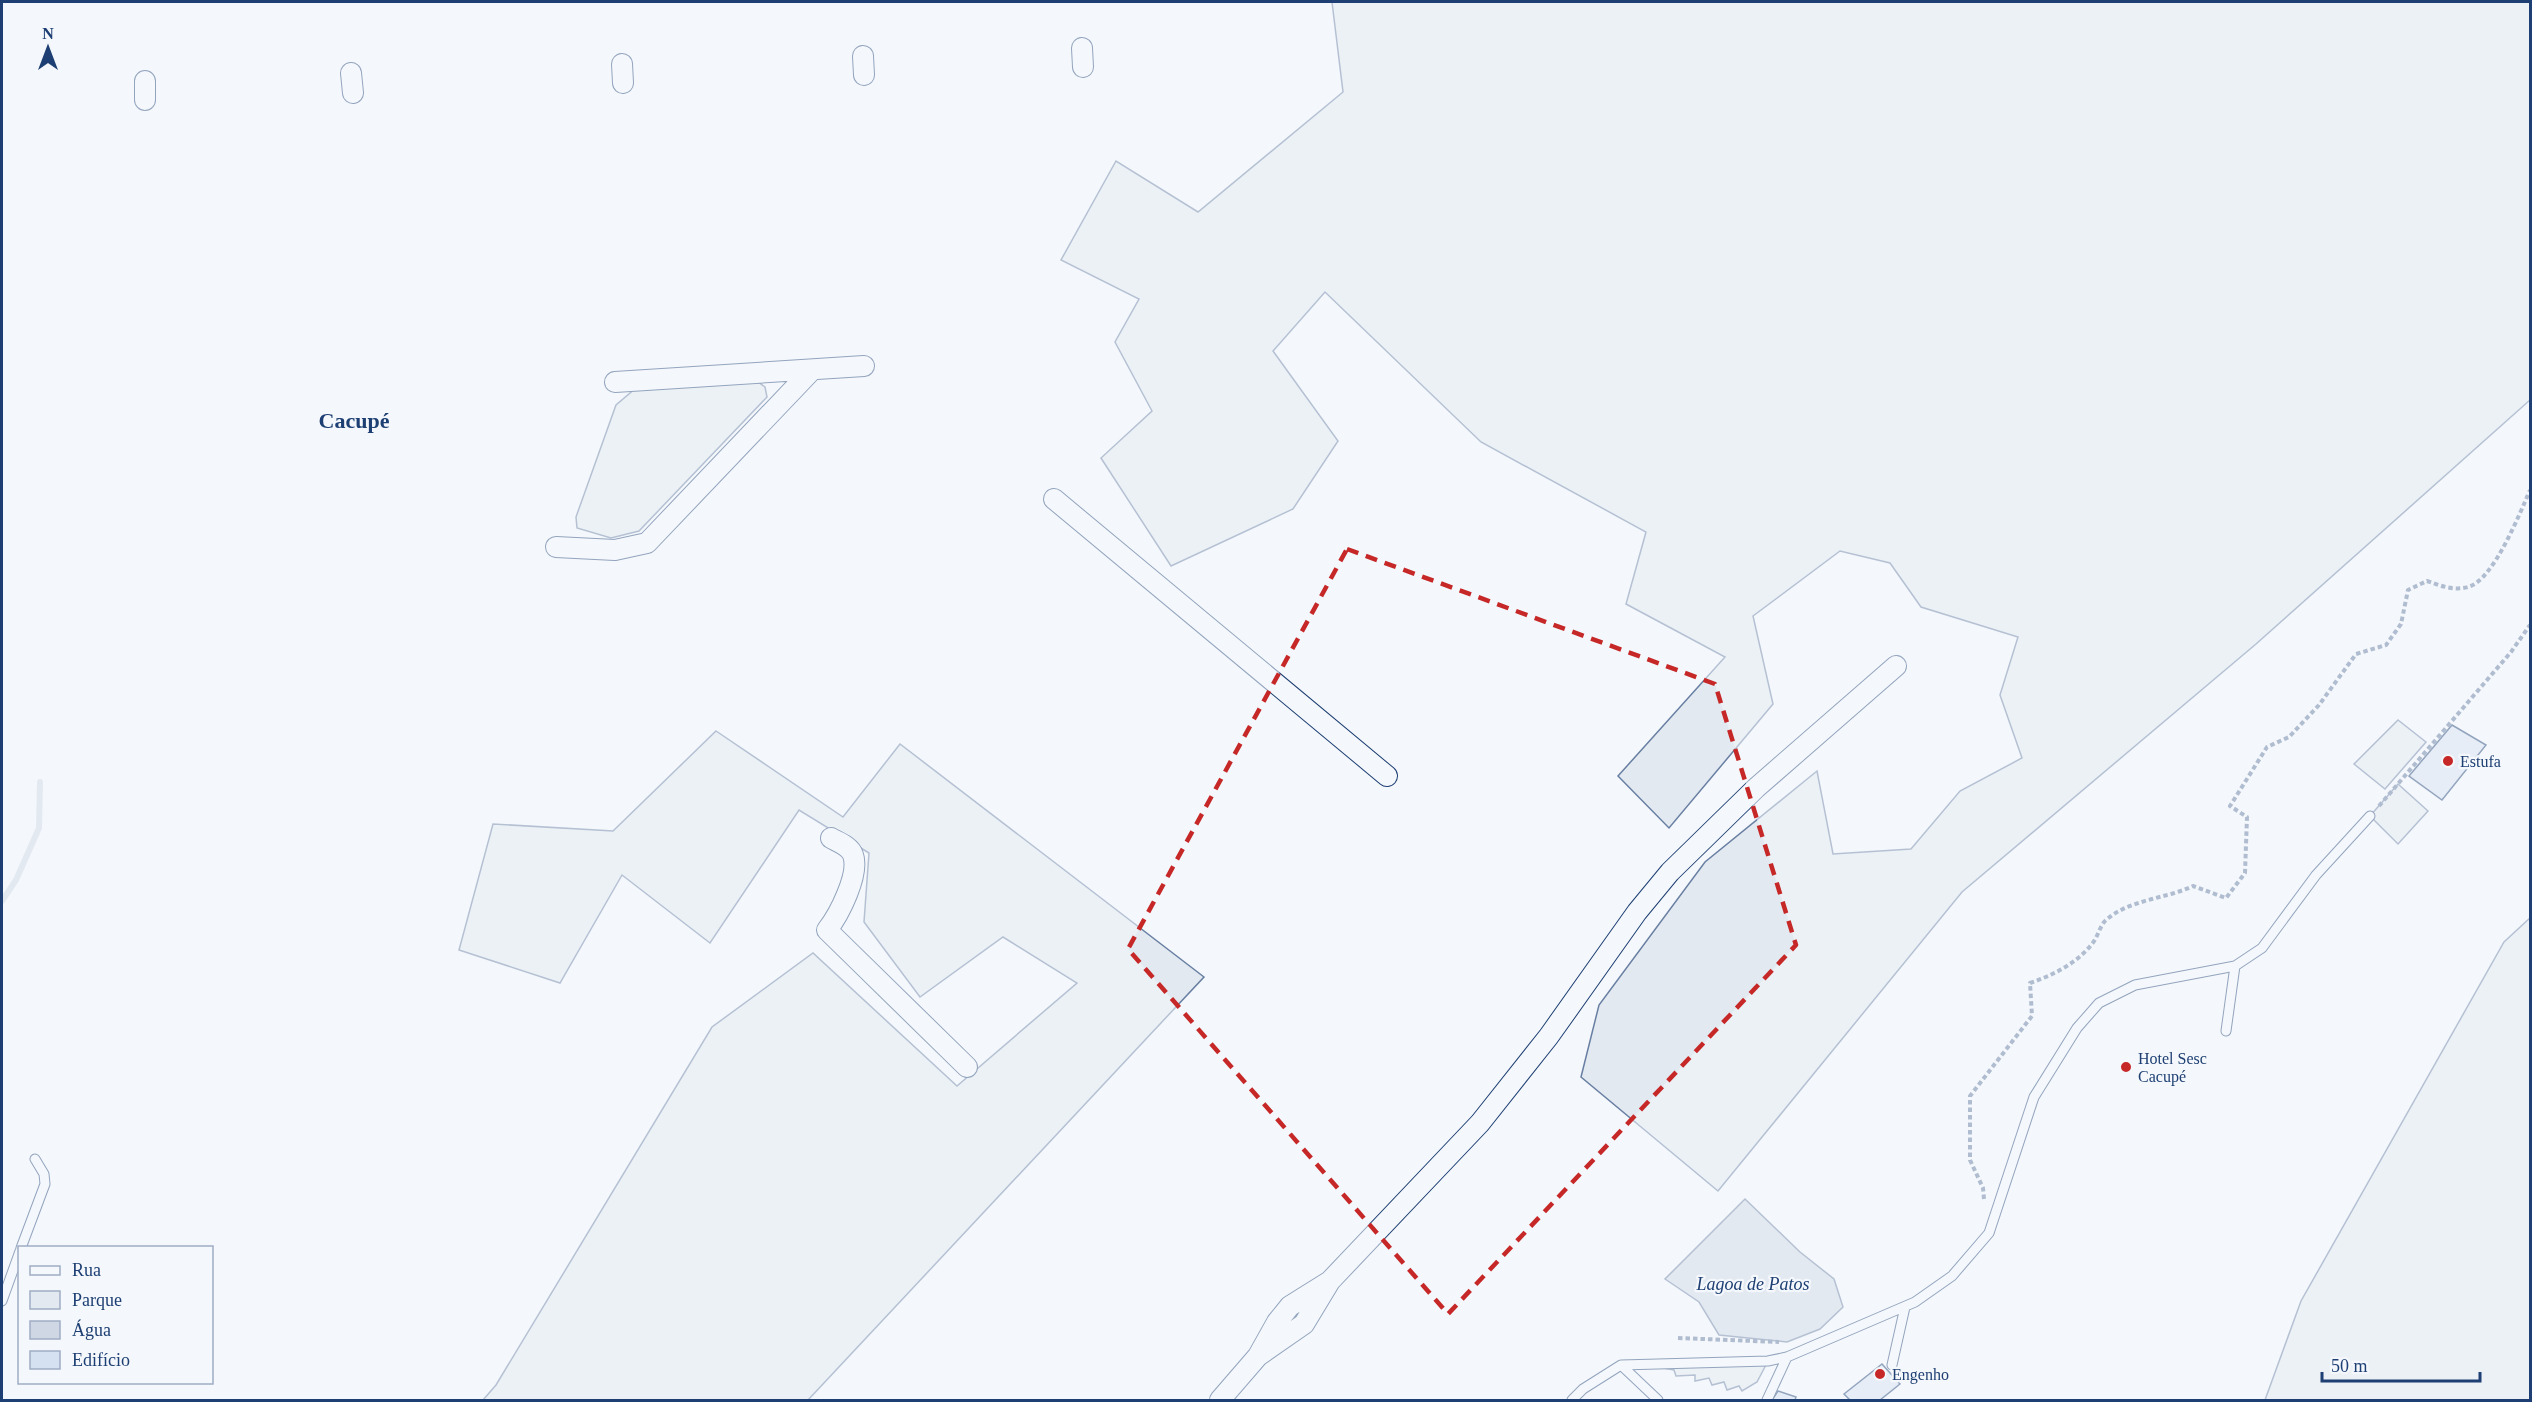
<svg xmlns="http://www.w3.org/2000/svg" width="2532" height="1402" viewBox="0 0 2532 1402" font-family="'Times New Roman',serif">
	<rect width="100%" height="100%" fill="#f4f7fb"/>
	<path fill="#e3e9f0" stroke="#687fa3" stroke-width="1.5" d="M 1332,2 L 2530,2 L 2530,400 L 2256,644 L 1962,892 L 1718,1191 L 1581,1077 L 1599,1005 L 1705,862 L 1817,771 L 1833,854 L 1911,849 L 1960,791 L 2022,758 L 2000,695 L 2018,637 L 1921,607 L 1890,563 L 1840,551 L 1753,616 L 1773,704 L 1669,828 L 1618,776 L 1725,657 L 1626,604 L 1646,532 L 1481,442 L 1325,292 L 1273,351 L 1338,441 L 1293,509 L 1171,566 L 1101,458 L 1152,411 L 1115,342 L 1139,299 L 1061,260 L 1116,161 L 1198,212 L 1343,92 Z
		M 758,382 L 765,387 L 767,397 L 639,531 L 611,538 L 577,528 L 576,517 L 616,405 L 636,388 Z
		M 2398,720 L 2426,742 L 2385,789 L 2354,764 Z
		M 716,731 L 843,817 L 900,744 L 1204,977 L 808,1400 L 483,1400 L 496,1385 L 712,1027 L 813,953 L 957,1086 L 1077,983 L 1003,937 L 920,997 L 864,922 L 869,853 L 799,810 L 710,943 L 622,875 L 560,983 L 459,950 L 493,824 L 613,831 Z
		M 2530,918 L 2530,1400 L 2265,1400 L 2301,1301 L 2504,942 Z"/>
	<path fill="#e3e8f0" stroke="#687fa3" stroke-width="1.5" d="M 2398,784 L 2428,811 L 2398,844 L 2370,816 Z
		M 1768,1361 L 1757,1382 L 1742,1391 L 1739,1386 L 1727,1390 L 1724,1382 L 1712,1385 L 1709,1378 L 1695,1381 L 1695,1375 L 1676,1376 L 1674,1370 L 1663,1368 Z"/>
	<path fill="#cfd7e4" stroke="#687fa3" stroke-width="1.5" d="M 1745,1199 L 1800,1252 L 1834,1279 L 1843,1307 L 1820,1329 L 1787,1342 L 1719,1335 L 1699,1302 L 1665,1279 Z"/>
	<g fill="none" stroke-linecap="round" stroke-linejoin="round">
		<path stroke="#cfd7e4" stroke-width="6" d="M 2,901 L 16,880 L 39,828 L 40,782"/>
	</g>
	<path fill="#d5e0f0" stroke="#1d3f73" stroke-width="1.5" d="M 2452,725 L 2486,745 L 2442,800 L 2409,776 Z
		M 1882,1364 L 1900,1384 L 1880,1400 L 1850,1400 L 1844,1394 Z
		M 1778,1391 L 1796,1397 L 1795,1400 L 1772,1400 Z"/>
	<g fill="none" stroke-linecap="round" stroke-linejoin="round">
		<g stroke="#1d3f73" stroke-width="11">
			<path id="lane" d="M 2226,1031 L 2235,966
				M 21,1248 L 45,1184 L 44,1174 L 35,1159
				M 2,1301 L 20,1251
				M 1621,1365 L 1658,1400
				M 1892,1365 L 1905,1307
				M 1572,1400 L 1583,1389 L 1621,1365 L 1768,1361 L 1787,1357 L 1915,1302 L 1952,1276 L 1989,1233 L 2034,1097 L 2077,1028 L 2099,1003 L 2135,985 L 2235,966 L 2262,948 L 2316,875 L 2370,816
				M 1767,1400 L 1787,1357"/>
		</g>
		<g stroke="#1d3f73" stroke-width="22">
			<path id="street" d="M 1082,48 L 1083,67
				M 863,56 L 864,75
				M 622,64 L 623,83
				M 351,73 L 353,93
				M 145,81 L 145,100
				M 615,382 L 864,366
				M 1054,499 L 1387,776
				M 556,547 L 615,550 L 647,543 L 811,371
				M 831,838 C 838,842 850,846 853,855 C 860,874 839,915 827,930 L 967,1067
				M 1258,1356 L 1304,1324 L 1330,1281 L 1480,1123 L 1549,1036 L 1637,912 L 1670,872 L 1756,788 L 1896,666
				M 1220,1400 L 1258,1356 L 1277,1322 L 1290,1306 L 1330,1281"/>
		</g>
		<path stroke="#5e769c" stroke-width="4" stroke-dasharray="4.5 3" stroke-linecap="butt" d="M 2379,806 L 2511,652 L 2530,625
			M 1984,1199 L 1983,1188 L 1970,1160 L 1970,1096 L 2032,1016 L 2030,983 C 2053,975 2076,964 2092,944 C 2098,937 2100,925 2106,920 C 2130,899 2166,899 2193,886 L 2226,898 L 2245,873 L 2247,817 L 2230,806 L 2267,747 L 2289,737 L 2319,705 L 2356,654 L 2386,645 L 2401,624 L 2408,590 L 2427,581 C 2441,586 2454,591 2468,587 C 2493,581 2520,513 2530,490
			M 1678,1338 L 1779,1342"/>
		<use href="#lane" stroke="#f4f7fb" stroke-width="9"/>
		<use href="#street" stroke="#f4f7fb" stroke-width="20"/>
	</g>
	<path d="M0 0H2532V1402H0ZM 1347,549 L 1715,684 L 1796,945 L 1448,1314 L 1128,949 Z" fill="#f4f7fb" fill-opacity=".55" fill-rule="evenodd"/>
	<path fill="none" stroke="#c62828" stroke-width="4.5" stroke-dasharray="12 8" stroke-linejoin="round" d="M 1347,549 L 1715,684 L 1796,945 L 1448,1314 L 1128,949 Z"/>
	<g fill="#c62828" stroke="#f4f7fb" stroke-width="2">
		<circle cx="2448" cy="761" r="6"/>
		<circle cx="2126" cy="1067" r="6"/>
		<circle cx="1880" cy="1374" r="6"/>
	</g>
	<g text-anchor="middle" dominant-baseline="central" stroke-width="4.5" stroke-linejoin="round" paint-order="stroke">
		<g font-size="16" fill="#1d3f73" stroke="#f4f7fb" text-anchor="start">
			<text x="2460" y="761">Estufa</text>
			<text x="2138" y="1058">Hotel Sesc<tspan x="2138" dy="18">Cacupé</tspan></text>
			<text x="1892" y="1374">Engenho</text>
		</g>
		<g font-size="18" font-style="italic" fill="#1d3f73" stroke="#f4f7fb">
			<text x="1753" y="1284">Lagoa de Patos</text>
		</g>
		<g font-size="22" font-weight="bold" fill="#1d3f73" stroke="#f4f7fb">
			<text x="354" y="420">Cacupé</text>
		</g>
	</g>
	<rect width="2532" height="1402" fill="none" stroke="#1d3f73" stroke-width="6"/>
	<rect x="18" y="1246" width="195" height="138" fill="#f4f7fb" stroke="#9eadc5" stroke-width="1.5"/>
	<rect x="30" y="1266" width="30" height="9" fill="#f4f7fb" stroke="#9eadc5" stroke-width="1.5"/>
	<text x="72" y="1276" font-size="18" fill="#1d3f73">Rua</text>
	<rect x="30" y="1291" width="30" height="18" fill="#e3e9f0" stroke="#9eadc5" stroke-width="1.5"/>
	<text x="72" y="1306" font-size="18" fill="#1d3f73">Parque</text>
	<rect x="30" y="1321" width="30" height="18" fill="#cfd7e4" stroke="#9eadc5" stroke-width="1.5"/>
	<text x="72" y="1336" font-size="18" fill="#1d3f73">Água</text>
	<rect x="30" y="1351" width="30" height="18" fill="#d5e0f0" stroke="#9eadc5" stroke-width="1.5"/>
	<text x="72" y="1366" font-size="18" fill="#1d3f73">Edifício</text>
	<g transform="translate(48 48)" stroke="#f4f7fb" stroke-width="4.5" paint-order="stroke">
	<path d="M0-4.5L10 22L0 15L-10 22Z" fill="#1d3f73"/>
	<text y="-9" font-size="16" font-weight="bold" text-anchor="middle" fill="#1d3f73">N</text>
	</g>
	<path d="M2322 1372v9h158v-9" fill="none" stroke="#1d3f73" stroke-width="3"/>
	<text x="2331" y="1372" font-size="18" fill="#1d3f73" stroke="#f4f7fb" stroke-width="4.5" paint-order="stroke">50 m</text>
</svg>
